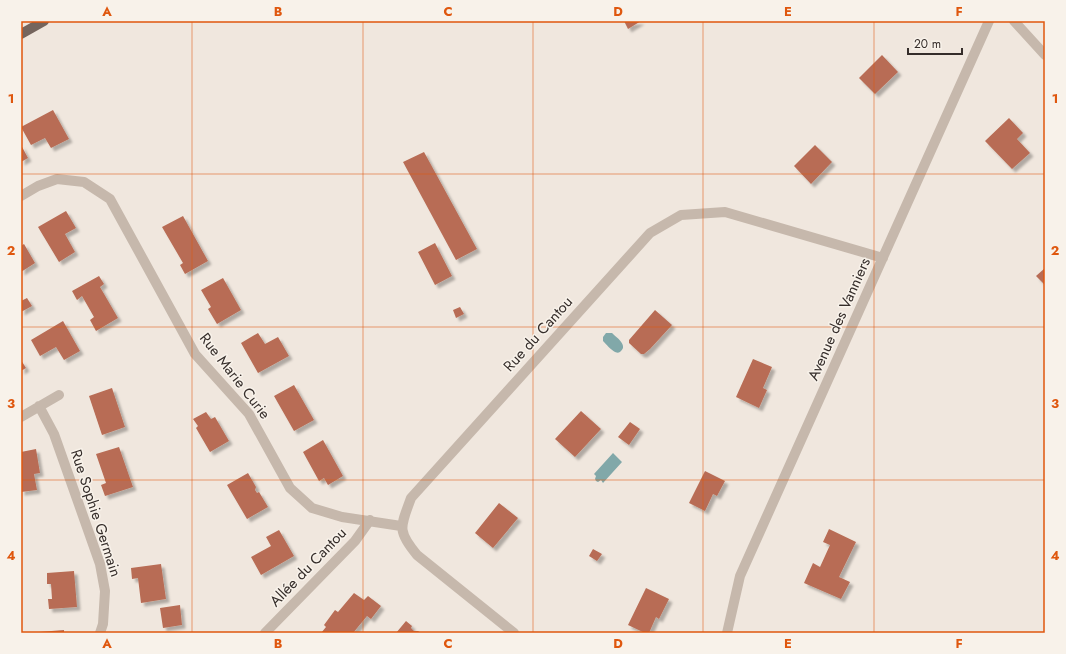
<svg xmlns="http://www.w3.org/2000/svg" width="1066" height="654" viewBox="0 0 1066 654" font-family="Jost,sans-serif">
	<defs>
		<filter id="shadow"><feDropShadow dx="3.5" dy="3.5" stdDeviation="1" flood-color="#0004"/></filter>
	</defs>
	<rect width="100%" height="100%" fill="#f0e7de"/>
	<path fill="#81a8a9" d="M 606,333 L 612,333 C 616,337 628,345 621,351 C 619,353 618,353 615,352 C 611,350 606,344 603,341 L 603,337 Z
		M 613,453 L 622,462 L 603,483 L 601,480 L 598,482 L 596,481 L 595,479 L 596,476 L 594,474 Z"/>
	<path fill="#b86c54" filter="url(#shadow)" d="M 624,21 L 641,21 L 628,29 Z
		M 882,55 L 898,72 L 875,94 L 859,78 Z
		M 53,110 L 69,139 L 51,148 L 45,138 L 31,145 L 21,127 Z
		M 1009,118 L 1023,133 L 1017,139 L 1030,153 L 1012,169 L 985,141 Z
		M 21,145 L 28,158 L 21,162 Z
		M 815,145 L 832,162 L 811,184 L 794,166 Z
		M 424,152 L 477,249 L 456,260 L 403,162 Z
		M 66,211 L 76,228 L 65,234 L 75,252 L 59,262 L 38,227 Z
		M 183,216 L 208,261 L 185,274 L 180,265 L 183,263 L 162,227 Z
		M 435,243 L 452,276 L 435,285 L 418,252 Z
		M 24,244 L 35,263 L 21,272 L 21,246 Z
		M 1045,268 L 1045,285 L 1036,276 Z
		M 99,276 L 104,284 L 100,287 L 118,318 L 96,331 L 90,320 L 94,317 L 82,296 L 77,300 L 72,291 Z
		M 223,278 L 241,310 L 217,324 L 208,309 L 211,307 L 201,290 Z
		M 27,298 L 32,306 L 21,312 L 21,301 Z
		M 460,307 L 464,314 L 456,318 L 453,310 Z
		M 655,310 L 672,325 L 650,349 L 644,354 L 641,354 L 629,343 L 629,340 Z
		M 63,321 L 80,351 L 64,360 L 56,347 L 40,356 L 31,340 Z
		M 258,333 L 265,344 L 278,337 L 289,356 L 258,373 L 241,343 Z
		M 753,359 L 772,367 L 763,388 L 767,390 L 759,408 L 736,397 Z
		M 21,360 L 26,368 L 21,371 Z
		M 294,385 L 314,420 L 294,431 L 274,396 Z
		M 112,388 L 125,427 L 102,435 L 89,396 Z
		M 581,411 L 601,429 L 575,457 L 555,439 Z
		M 206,412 L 211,419 L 215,417 L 229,441 L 210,452 L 196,428 L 198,426 L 193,419 Z
		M 630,422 L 640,429 L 629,445 L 618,437 Z
		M 323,440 L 343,476 L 328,485 L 324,478 L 319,481 L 303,452 Z
		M 119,447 L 133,487 L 105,496 L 101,485 L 106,483 L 96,454 Z
		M 36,449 L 40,473 L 34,474 L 37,490 L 21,492 L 21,452 Z
		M 705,471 L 725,481 L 717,496 L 713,494 L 705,511 L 689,503 Z
		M 248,473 L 256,487 L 255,490 L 257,493 L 259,492 L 268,507 L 247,519 L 227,485 Z
		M 499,503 L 518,518 L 493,548 L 475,533 Z
		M 829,529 L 856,542 L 839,577 L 850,582 L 841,599 L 804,583 L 813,563 L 820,567 L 830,545 L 823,542 Z
		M 279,530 L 294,556 L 261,575 L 251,557 L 271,546 L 266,537 Z
		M 593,549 L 602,554 L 597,561 L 589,556 Z
		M 161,564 L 166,599 L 141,603 L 138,578 L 132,579 L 131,568 Z
		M 74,571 L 77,607 L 49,609 L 48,599 L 52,599 L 51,584 L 47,584 L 47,573 Z
		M 646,588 L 669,599 L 659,619 L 656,617 L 649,633 L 645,633 L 628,625 Z
		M 354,593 L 364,600 L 368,596 L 381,606 L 371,619 L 367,616 L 353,633 L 321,633 L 326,627 L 324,625 L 335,610 L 338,612 Z
		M 180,605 L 182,625 L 163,628 L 160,608 Z
		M 406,621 L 412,626 L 411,628 L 414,631 L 418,631 L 421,633 L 396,633 Z
		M 64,630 L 64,633 L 39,633 L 39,632 Z"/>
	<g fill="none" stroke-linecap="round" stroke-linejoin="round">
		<path stroke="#c6b8ac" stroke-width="10" d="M 1014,21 L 1045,55
			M 21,196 L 38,186 L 57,179 L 84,182 L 110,199 L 195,354 L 249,414 L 290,488 L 312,508 L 342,517 L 401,526
			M 39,406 L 54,434 L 100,564 L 105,591 L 103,624 L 100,633
			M 21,417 L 59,395
			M 265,633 L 355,541 L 370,520
			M 514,633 L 417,555 C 396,530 401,526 411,498 L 650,233 L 681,215 L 725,212 L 883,258
			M 727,633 L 740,576 L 989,21"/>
		<path stroke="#75655d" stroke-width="10" d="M 21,34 L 44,21"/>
	</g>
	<path fill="none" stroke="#df570e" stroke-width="1" stroke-opacity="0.55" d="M 192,21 L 192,633M 363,21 L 363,633M 533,21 L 533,633M 703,21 L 703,633M 874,21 L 874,633M 21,174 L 1045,174M 21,327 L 1045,327M 21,480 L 1045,480"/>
	<g text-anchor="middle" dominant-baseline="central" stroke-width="3" stroke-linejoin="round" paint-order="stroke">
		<g font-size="15" fill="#352d2a" stroke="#f8f2ea">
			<text transform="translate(839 319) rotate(-66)">Avenue des Vanniers</text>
			<text transform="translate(538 334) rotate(-48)">Rue du Cantou</text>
			<text transform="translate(235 376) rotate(52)">Rue Marie Curie</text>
			<text transform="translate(96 513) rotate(72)">Rue Sophie Germain</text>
			<text transform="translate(308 567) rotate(-46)">Allée du Cantou</text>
		</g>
	</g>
	<rect width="1066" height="654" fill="none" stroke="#f8f2ea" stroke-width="44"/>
	<path d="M908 48v6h54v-6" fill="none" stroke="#352d2a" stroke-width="2"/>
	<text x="914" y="48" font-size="12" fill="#352d2a" stroke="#f8f2ea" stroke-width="3" paint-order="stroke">20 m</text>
	<rect x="22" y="22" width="1022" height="610" fill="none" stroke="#df570e" stroke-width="1.5"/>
	<g font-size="13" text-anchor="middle" font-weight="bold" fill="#df570e">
		<text x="107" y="16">A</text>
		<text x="278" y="16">B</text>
		<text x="448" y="16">C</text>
		<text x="618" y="16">D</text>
		<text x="788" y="16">E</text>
		<text x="959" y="16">F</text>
		<text x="11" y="103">1</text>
		<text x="1055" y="103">1</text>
		<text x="11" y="255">2</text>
		<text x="1055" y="255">2</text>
		<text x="11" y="408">3</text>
		<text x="1055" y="408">3</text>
		<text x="11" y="560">4</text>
		<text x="1055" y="560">4</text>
		<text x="107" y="648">A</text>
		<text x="278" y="648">B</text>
		<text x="448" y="648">C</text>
		<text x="618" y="648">D</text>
		<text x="788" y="648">E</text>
		<text x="959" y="648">F</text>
	</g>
</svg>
